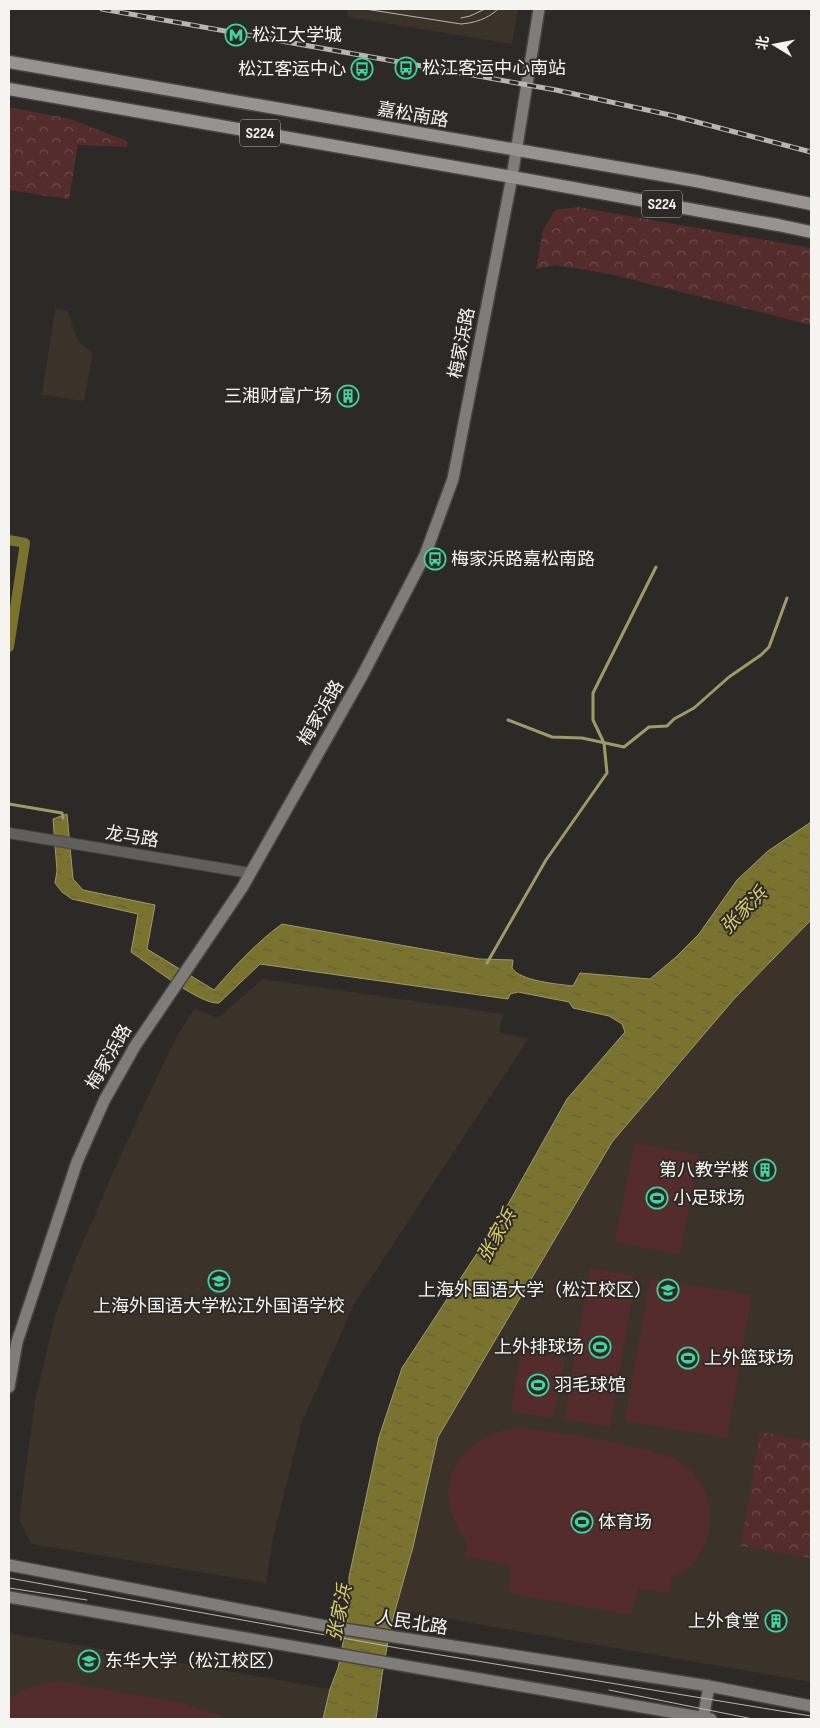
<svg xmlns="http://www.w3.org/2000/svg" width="820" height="1728" viewBox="0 0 820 1728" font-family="'Sofia Sans Condensed','Noto Sans SC',sans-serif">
	<defs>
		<pattern id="park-crowns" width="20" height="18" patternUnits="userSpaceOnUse" patternTransform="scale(1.25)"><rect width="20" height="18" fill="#552c2c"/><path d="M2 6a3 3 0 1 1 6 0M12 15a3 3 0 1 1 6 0" fill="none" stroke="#6e4b4b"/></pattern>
		<pattern id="water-ripples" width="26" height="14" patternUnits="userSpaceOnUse" patternTransform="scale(1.25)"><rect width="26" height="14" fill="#7a732f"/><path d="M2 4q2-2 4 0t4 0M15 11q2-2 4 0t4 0" fill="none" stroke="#625e3c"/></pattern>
	</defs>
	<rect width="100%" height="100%" fill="#2d2926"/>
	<path fill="#3b322a" d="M 348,9 L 518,9 L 512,44 L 347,17 Z
		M 55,309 L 67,311 L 79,342 L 93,353 L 84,401 L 42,395 Z
		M 811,920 L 811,1682 L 396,1610 L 413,1547 L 438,1437 L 612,1142 L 734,999 Z
		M 263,979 L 503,1014 L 499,1032 L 528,1039 L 354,1304 L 302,1422 L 272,1542 L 266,1583 L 31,1544 L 19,1520 L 35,1401 L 55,1316 L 76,1258 L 118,1161 L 174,1041 L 194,1009 L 218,1018 Z
		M 9,1633 L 330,1689 L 323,1719 L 9,1719 Z"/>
	<path fill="url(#park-crowns)" d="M 9,107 L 70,119 L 127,141 L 127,147 L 78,145 L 69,199 L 9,190 Z
		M 578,207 L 811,248 L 811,325 L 610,274 L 555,265 L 536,269 L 543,230 L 555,210 Z
		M 760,1432 L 811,1441 L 811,1558 L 741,1546 Z"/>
	<path fill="#552c2c" d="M 634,1143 L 699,1155 L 680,1254 L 615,1242 Z
		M 590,1268 L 636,1276 L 610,1427 L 564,1419 Z
		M 650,1278 L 752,1295 L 727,1438 L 625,1421 Z
		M 521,1351 L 565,1359 L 554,1418 L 511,1411 Z
		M 518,1427 C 564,1434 616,1440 660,1454 C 667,1456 676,1458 681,1462 C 701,1477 712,1499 710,1525 C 708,1548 693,1568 672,1578 L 669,1593 L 638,1588 L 631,1615 L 508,1593 L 510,1566 L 466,1556 L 468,1543 C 426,1491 455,1436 518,1427 Z
		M 57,1681 L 182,1703 L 220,1715 L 224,1719 L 9,1719 L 9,1701 C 22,1688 39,1684 57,1681 Z"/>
	<path fill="url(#water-ripples)" stroke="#9f9a69" d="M 67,814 L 73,879 L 83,890 L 155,905 L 147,949 L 214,990 C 235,966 256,943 282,924 L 479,959 L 513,960 L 512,968 C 520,981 557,984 573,986 L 580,973 L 650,979 L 676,957 L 699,934 L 737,880 L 768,851 L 811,822 L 811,920 L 734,999 L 612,1142 L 438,1437 L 413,1547 L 391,1625 L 382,1675 L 376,1719 L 323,1719 L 330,1689 L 338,1668 L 348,1617 L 349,1577 L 379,1437 L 402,1368 L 502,1215 L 567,1099 L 625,1032 L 622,1024 L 609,1016 L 573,1008 L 569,1002 L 518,992 L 510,994 L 508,999 L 260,964 L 219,1003 C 200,1005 149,964 131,952 L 138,914 L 72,899 L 62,892 L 55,883 L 57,871 L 53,819 Z"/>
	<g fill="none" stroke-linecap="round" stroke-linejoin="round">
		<path stroke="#9f9a69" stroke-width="3" d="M 508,720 L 552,737 L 582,738 L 624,747 L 649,727 L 667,726 L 674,719 L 694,708 L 729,677 L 761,655 L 769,647 L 787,598
			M 9,804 L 62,813 L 63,818
			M 487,963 L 546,860 L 607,773 L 604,743 L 593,720 L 593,693 L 656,567"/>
		<path stroke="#7a732f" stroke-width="10" d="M 9,540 L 25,543 L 9,647"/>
		<g stroke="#494542" stroke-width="12">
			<path id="tertiary" d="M 9,833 L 250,873"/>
		</g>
		<g stroke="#494542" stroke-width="14">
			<path id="secondary" d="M 9,1387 L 17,1342 L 77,1162 L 104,1101 L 135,1046 L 242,888 L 362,676 L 425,555 L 453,479 L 512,177 L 539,9
				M 9,1565 L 331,1627 L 709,1686 L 811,1706
				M 9,1597 L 711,1719
				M 703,1719 L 709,1686"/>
		</g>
		<g stroke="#494542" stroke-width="15">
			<path id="primary" d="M 9,62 L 696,181 L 811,204
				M 9,89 L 512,177 L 778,225 L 811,232"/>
		</g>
		<use href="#tertiary" stroke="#615f5e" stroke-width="10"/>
		<use href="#secondary" stroke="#807c7a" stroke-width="11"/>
		<use href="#primary" stroke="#989290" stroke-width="12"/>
		<path stroke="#b8b5b2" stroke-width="1" d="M 365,9 L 461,24 C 474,23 488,19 498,9
			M 461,18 L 470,16 L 485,9
			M 9,1578 L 398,1648 L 811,1716
			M 9,1588 L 87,1600
			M 609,1690 L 753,1719"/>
		<g stroke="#b8b5b2" stroke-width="5">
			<path id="rail" d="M 102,9 L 556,90 L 670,115 L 811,152"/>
		</g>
		<use href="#rail" stroke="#2d2926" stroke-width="3" stroke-dasharray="9" stroke-linecap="butt"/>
	</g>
	<defs>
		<g id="metro-ring" transform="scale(1.125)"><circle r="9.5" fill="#2d2926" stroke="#3fd4a2" stroke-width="1.5"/><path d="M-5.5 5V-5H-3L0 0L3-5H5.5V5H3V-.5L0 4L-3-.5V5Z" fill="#3fd4a2"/></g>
		<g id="bus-ring" transform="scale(1.125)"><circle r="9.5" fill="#2d2926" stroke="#3fd4a2" stroke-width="1.5"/><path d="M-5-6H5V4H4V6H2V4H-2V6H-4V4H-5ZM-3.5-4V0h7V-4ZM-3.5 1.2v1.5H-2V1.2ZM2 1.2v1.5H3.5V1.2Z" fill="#3fd4a2"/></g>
		<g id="building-ring" transform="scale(1.125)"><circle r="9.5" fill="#2d2926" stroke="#3fd4a2" stroke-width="1.5"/><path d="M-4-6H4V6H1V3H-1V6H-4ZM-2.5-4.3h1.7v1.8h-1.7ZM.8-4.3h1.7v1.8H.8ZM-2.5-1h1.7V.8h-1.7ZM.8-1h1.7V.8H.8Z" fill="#3fd4a2"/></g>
		<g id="stadium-ring" transform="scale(1.125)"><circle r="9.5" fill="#2d2926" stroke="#3fd4a2" stroke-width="1.5"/><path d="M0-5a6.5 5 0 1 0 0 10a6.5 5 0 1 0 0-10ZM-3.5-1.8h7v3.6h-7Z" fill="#3fd4a2"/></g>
		<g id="school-ring" transform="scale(1.125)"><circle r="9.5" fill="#2d2926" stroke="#3fd4a2" stroke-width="1.5"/><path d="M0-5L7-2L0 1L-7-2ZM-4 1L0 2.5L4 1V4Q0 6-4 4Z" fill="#3fd4a2"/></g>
		<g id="university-ring" transform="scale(1.125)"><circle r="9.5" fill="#2d2926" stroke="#3fd4a2" stroke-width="1.5"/><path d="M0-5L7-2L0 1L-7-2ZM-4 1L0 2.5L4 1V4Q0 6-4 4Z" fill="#3fd4a2"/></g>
	</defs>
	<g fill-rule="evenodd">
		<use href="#metro-ring" x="236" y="35"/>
		<use href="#bus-ring" x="406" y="68"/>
		<use href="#bus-ring" x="362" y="69"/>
		<use href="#building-ring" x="348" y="396"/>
		<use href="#bus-ring" x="435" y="559"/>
		<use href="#building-ring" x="765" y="1170"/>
		<use href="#stadium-ring" x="657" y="1198"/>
		<use href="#school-ring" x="219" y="1281"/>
		<use href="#university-ring" x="668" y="1290"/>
		<use href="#stadium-ring" x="600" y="1347"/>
		<use href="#stadium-ring" x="688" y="1358"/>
		<use href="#stadium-ring" x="538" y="1385"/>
		<use href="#stadium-ring" x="582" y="1522"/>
		<use href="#building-ring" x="776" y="1621"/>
		<use href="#university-ring" x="89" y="1661"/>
	</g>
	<g text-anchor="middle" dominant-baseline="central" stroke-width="4" stroke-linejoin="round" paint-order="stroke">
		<g fill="#2d2926" stroke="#bab7b4" stroke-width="1">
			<rect x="240" y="119.5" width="40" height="27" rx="4"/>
			<rect x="642" y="190.5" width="40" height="27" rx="4"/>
		</g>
		<g font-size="16" font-weight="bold" fill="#f6f4f1">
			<text x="260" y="133">S224</text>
			<text x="662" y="204">S224</text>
		</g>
		<g font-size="18" fill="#f6f4f1" stroke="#2d2926" text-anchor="start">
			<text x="252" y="35">松江大学城</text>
			<text x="422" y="68">松江客运中心南站</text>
			<text x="346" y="69" text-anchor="end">松江客运中心</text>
			<text x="332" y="396" text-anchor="end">三湘财富广场</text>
			<text x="451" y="559">梅家浜路嘉松南路</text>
			<text x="749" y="1170" text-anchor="end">第八教学楼</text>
			<text x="673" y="1198">小足球场</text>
			<text x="652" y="1290" text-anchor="end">上海外国语大学（松江校区）</text>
			<text x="219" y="1306" text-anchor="middle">上海外国语大学松江外国语学校</text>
			<text x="584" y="1347" text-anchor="end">上外排球场</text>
			<text x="704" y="1358">上外篮球场</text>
			<text x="554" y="1385">羽毛球馆</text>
			<text x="598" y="1522">体育场</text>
			<text x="760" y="1621" text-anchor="end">上外食堂</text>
			<text x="105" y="1661">东华大学（松江校区）</text>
		</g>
		<g font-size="18" fill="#f6f4f1" stroke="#2d2926">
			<text transform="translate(413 115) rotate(10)">嘉松南路</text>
			<text transform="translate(462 343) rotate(-79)">梅家浜路</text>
			<text transform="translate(321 713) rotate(-60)">梅家浜路</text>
			<text transform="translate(132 837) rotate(9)">龙马路</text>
			<text transform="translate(109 1057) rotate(-60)">梅家浜路</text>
			<text transform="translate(412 1623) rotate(9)">人民北路</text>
		</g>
		<g font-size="19" font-style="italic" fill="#d7ce6c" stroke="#2d2926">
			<text transform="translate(744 911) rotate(-45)">张家浜</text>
			<text transform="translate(497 1236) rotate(-60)">张家浜</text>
			<text transform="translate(340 1613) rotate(-78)">张家浜</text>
		</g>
	</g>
	<rect width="820" height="1728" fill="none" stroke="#f6f4f1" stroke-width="20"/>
	<g transform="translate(775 45) rotate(280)" stroke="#2d2926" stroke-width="4" paint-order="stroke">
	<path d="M0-4L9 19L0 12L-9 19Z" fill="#f6f4f1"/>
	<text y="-8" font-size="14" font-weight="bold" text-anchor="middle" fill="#f6f4f1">北</text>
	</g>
</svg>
